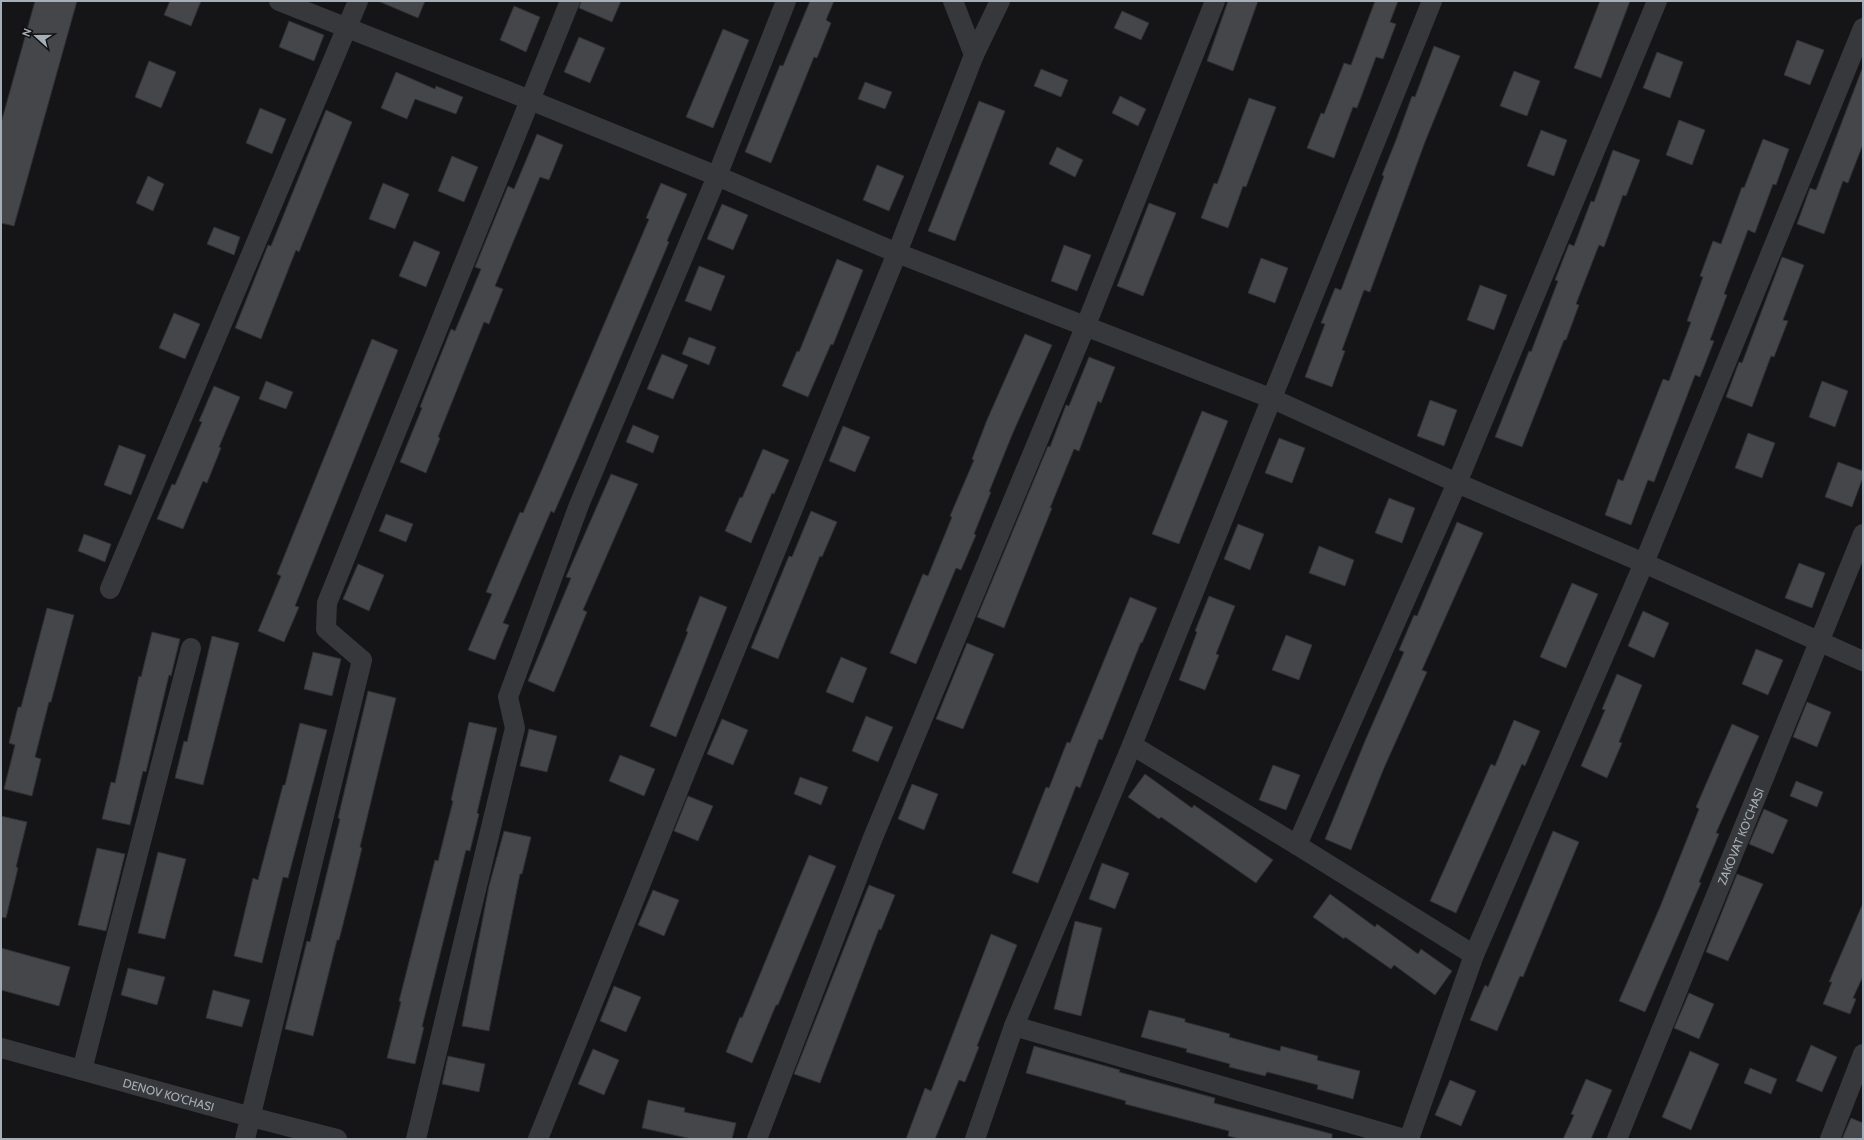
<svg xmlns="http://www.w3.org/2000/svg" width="1864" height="1140" viewBox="0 0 1864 1140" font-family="Cabin,sans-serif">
	<rect width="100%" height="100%" fill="#151517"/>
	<path fill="#44464a" stroke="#2f3033" d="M 35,1 L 77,1 L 14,226 L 1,223 L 1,123 Z
		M 170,1 L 201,1 L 191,26 L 164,15 Z
		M 378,1 L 425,1 L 418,18 Z
		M 581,1 L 621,1 L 612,22 L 579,8 Z
		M 810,1 L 834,1 L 826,20 L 831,23 L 817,58 L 814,57 L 771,163 L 745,152 L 780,65 L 783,66 Z
		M 1228,1 L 1258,1 L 1233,71 L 1207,61 Z
		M 1375,1 L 1398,1 L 1390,22 L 1396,24 L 1383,59 L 1376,57 L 1357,108 L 1353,107 L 1334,158 L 1307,148 L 1321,113 L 1324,114 L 1344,63 L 1351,65 Z
		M 1600,1 L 1630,1 L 1601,78 L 1574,68 Z
		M 514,6 L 540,17 L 526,52 L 500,40 Z
		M 1122,11 L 1149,23 L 1141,40 L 1114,28 Z
		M 289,21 L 324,35 L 314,61 L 279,47 Z
		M 723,29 L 749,40 L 713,128 L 686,117 Z
		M 579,37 L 605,48 L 590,83 L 564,72 Z
		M 1797,40 L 1824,50 L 1810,85 L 1784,75 Z
		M 1434,46 L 1460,56 L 1425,142 L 1370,292 L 1364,290 L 1342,350 L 1345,351 L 1332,387 L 1305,377 L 1325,324 L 1321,323 L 1335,288 L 1341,290 L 1384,176 L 1382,175 L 1396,140 L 1412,96 L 1415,97 Z
		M 1657,52 L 1683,62 L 1670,98 L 1643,88 Z
		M 149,61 L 176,72 L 161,108 L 135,97 Z
		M 1041,69 L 1068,80 L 1061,97 L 1034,86 Z
		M 1862,69 L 1863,69 L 1863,144 L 1848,183 L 1843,181 L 1824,234 L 1797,224 L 1810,188 L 1816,190 Z
		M 1514,71 L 1540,81 L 1527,116 L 1500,106 Z
		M 396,72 L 435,89 L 436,86 L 463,97 L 456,114 L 415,99 L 407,119 L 381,108 Z
		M 865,82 L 892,92 L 885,109 L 858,99 Z
		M 1120,96 L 1146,109 L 1138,126 L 1112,113 Z
		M 1249,98 L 1276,107 L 1246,187 L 1243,186 L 1228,228 L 1201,218 L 1214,183 L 1217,184 Z
		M 979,101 L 1005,111 L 955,241 L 928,231 Z
		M 260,108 L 286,119 L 272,154 L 246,143 Z
		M 326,110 L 352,122 L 299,252 L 296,250 L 261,339 L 235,328 L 268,245 L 271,246 Z
		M 1679,120 L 1705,130 L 1692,165 L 1666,155 Z
		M 1541,130 L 1567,140 L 1554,176 L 1527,166 Z
		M 537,134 L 563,145 L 549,180 L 540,177 L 495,286 L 503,289 L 489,324 L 484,322 L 438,437 L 440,438 L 426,473 L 400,462 L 422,408 L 420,407 L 451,329 L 455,331 L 481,269 L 475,267 L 508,186 L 514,189 Z
		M 1763,139 L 1789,149 L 1776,185 L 1773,184 L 1755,233 L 1748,230 L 1724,294 L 1727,295 L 1710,340 L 1714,341 L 1700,377 L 1695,375 L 1654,482 L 1648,480 L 1631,525 L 1605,515 L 1618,479 L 1623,481 L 1663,379 L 1669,381 L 1691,322 L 1687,321 L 1703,277 L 1700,276 L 1713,241 L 1721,244 L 1742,187 L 1744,188 Z
		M 1057,147 L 1083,160 L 1075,177 L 1049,164 Z
		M 1613,150 L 1640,160 L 1626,196 L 1623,195 L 1604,247 L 1599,245 L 1576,304 L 1579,305 L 1566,340 L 1564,340 L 1522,447 L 1495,437 L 1529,351 L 1531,352 L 1558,281 L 1555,280 L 1569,244 L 1574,246 L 1591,201 L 1594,202 Z
		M 452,156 L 478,167 L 464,202 L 438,191 Z
		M 877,165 L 904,176 L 889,211 L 863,200 Z
		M 148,176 L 164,184 L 153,211 L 136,203 Z
		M 383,183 L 409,194 L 395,229 L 369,219 Z
		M 661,183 L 687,194 L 667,241 L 669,242 L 578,458 L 554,513 L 551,511 L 503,623 L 509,625 L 495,660 L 468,650 L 492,594 L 486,592 L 520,512 L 523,513 L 543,467 L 649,219 L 646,218 Z
		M 1149,203 L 1176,213 L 1143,296 L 1117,286 Z
		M 722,204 L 748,215 L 733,250 L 707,239 Z
		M 214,227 L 240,237 L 234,255 L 207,244 Z
		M 414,241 L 440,252 L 426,287 L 399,276 Z
		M 1064,245 L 1091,255 L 1077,291 L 1051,281 Z
		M 1782,257 L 1804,265 L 1783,320 L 1788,321 L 1774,357 L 1771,356 L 1752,407 L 1726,397 L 1739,362 L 1742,363 Z
		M 1261,258 L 1288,268 L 1275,303 L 1248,293 Z
		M 837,259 L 863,270 L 833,345 L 831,344 L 808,397 L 782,386 L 797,351 L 799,352 Z
		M 699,266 L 725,276 L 711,311 L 685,301 Z
		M 1480,285 L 1507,295 L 1494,330 L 1467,320 Z
		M 174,313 L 200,324 L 185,359 L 159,348 Z
		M 1025,334 L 1052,345 L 1012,435 L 989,492 L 991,492 L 974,534 L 976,535 L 961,570 L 956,568 L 916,664 L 890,653 L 923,574 L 928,576 L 952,517 L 950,516 L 974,460 L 972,459 L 987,420 Z
		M 689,337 L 716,347 L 709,365 L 682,354 Z
		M 372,339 L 398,350 L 295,606 L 299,607 L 284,642 L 258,631 L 281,576 L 277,574 Z
		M 662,354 L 688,365 L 673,399 L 647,389 Z
		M 1089,357 L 1115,367 L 1101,403 L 1098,401 L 1079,451 L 1074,449 L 1050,508 L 1052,508 L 1004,628 L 977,617 L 1048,446 L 1050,447 L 1066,405 L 1069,406 Z
		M 266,381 L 293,392 L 286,409 L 259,399 Z
		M 1822,381 L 1848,391 L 1835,427 L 1809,417 Z
		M 214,386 L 240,397 L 219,447 L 221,448 L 207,483 L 203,481 L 183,529 L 157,519 L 172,484 L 175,485 L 202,422 L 199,421 Z
		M 1430,400 L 1457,410 L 1444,446 L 1417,436 Z
		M 1202,411 L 1228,421 L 1179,544 L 1152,534 Z
		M 633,425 L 659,436 L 653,453 L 626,442 Z
		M 843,426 L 870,437 L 855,472 L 829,461 Z
		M 1748,433 L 1775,443 L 1762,478 L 1735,468 Z
		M 1279,438 L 1305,448 L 1292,483 L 1265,473 Z
		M 119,445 L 146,455 L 131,495 L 104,485 Z
		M 763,449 L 789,460 L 774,494 L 772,493 L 751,543 L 725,531 L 740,497 L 742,498 Z
		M 1838,462 L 1863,471 L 1863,477 L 1852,507 L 1825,497 Z
		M 611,474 L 638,484 L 583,610 L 587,612 L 554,692 L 528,681 L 571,578 L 566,577 Z
		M 1389,498 L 1415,508 L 1402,543 L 1375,533 Z
		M 811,511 L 837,522 L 822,557 L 820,556 L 778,659 L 751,648 L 789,556 L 792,557 Z
		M 386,514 L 413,524 L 406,542 L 379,531 Z
		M 1457,522 L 1483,533 L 1422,670 L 1427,672 L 1384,768 L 1351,850 L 1325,839 L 1365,741 L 1404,652 L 1399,650 L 1414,615 L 1417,616 Z
		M 1238,524 L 1264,534 L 1250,570 L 1224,559 Z
		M 84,534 L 111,544 L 105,562 L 78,551 Z
		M 1319,546 L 1354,560 L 1345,586 L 1309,573 Z
		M 1799,563 L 1825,573 L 1812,608 L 1785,598 Z
		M 358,564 L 384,575 L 369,611 L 343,599 Z
		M 1572,583 L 1598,594 L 1566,668 L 1540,657 Z
		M 700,596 L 727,607 L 676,737 L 650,726 L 688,632 L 686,631 Z
		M 1209,596 L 1235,606 L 1216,654 L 1219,655 L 1205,690 L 1179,680 L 1197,632 L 1195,631 Z
		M 1130,597 L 1157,608 L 1142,643 L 1141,642 L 1102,740 L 1099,739 L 1080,788 L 1076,786 L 1038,883 L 1012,873 L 1046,787 L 1049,788 L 1067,742 L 1070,743 Z
		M 47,608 L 74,615 L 51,702 L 49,702 L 35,757 L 41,759 L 32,796 L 4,789 L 15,745 L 9,743 L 18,707 L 21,707 Z
		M 1643,611 L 1669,623 L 1654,658 L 1628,646 Z
		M 152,632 L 180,639 L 171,676 L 169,675 L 146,772 L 143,771 L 130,825 L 102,819 L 111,782 L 115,783 L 139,676 L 141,677 Z
		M 1286,635 L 1312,645 L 1299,680 L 1272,670 Z
		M 212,636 L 239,643 L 203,785 L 175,778 L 184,741 L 187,742 Z
		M 967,643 L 994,654 L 963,729 L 936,719 Z
		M 1756,649 L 1783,660 L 1768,695 L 1742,684 Z
		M 313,652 L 341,659 L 332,696 L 304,689 Z
		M 841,657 L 867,668 L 853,703 L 826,692 Z
		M 1617,674 L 1642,685 L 1619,742 L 1622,743 L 1607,778 L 1581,766 L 1605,710 L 1602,709 Z
		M 368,691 L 396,698 L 360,847 L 362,848 L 353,885 L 339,940 L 337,940 L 313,1036 L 285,1029 L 307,941 L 310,942 L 321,897 L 340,819 L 338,818 Z
		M 1807,702 L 1831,712 L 1817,747 L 1793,737 Z
		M 866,716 L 893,727 L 878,762 L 852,751 Z
		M 722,719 L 748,730 L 733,765 L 707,754 Z
		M 1514,720 L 1540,731 L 1525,766 L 1522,764 L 1456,913 L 1430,901 L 1491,764 L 1495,766 Z
		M 469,722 L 497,728 L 477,813 L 479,814 L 470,851 L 466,850 L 422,1027 L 424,1027 L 415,1064 L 387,1058 L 401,1002 L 399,1001 L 435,860 L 438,861 L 453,801 L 451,800 Z
		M 300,723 L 327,730 L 288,878 L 283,877 L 262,963 L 234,956 L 253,878 L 258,880 L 283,785 L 285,785 Z
		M 1732,724 L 1759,736 L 1716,833 L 1719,834 L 1699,882 L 1701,883 L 1645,1012 L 1619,1001 L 1660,907 L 1699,809 L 1696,807 Z
		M 529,729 L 557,736 L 547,772 L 520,766 Z
		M 620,755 L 655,769 L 644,796 L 609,781 Z
		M 1273,765 L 1300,775 L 1286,810 L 1259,800 Z
		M 1145,774 L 1192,808 L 1194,805 L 1273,860 L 1256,883 L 1161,817 L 1159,819 L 1128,797 Z
		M 800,777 L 828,787 L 821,805 L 794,794 Z
		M 1796,781 L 1823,792 L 1817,807 L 1790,796 Z
		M 912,784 L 938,794 L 924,830 L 898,819 Z
		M 688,796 L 713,806 L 698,841 L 674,831 Z
		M 1764,809 L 1788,820 L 1773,854 L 1749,844 Z
		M 1,816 L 27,822 L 16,867 L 18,868 L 6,918 L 1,917 Z
		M 504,831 L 531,837 L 522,874 L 520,874 L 489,1031 L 462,1026 L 489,886 Z
		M 1553,831 L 1579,842 L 1523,977 L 1520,976 L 1497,1031 L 1470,1020 L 1485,985 L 1488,987 Z
		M 97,848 L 125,854 L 106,931 L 78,925 Z
		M 158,852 L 186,859 L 165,939 L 138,933 Z
		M 809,855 L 836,866 L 778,1005 L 776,1005 L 752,1063 L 726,1052 L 740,1017 L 742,1018 Z
		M 1102,863 L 1129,873 L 1115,909 L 1089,899 Z
		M 1737,874 L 1763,884 L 1728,961 L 1706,952 Z
		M 869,885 L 895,895 L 881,930 L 879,929 L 820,1083 L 794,1074 Z
		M 653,890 L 679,900 L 664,936 L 638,925 Z
		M 1330,894 L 1375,927 L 1377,924 L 1418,954 L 1421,949 L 1452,971 L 1435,995 L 1394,965 L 1391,969 L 1345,937 L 1344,939 L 1313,917 Z
		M 1863,903 L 1863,976 L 1853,998 L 1856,999 L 1850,1014 L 1823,1004 L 1832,982 L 1829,982 Z
		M 1075,921 L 1102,928 L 1081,1016 L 1054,1009 Z
		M 991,934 L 1017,945 L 977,1046 L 979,1047 L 965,1082 L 959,1080 L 935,1139 L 906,1139 L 925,1088 L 931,1091 Z
		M 1,948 L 70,967 L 59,1006 L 1,990 Z
		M 128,968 L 165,977 L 157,1005 L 121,995 Z
		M 614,986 L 641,997 L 626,1032 L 600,1021 Z
		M 213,990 L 250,1000 L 242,1027 L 206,1018 Z
		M 1689,993 L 1714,1004 L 1699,1039 L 1674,1028 Z
		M 1149,1010 L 1185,1019 L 1185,1022 L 1230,1034 L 1229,1037 L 1280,1051 L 1281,1046 L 1318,1056 L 1317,1060 L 1360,1071 L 1353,1099 L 1317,1089 L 1318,1085 L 1267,1072 L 1265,1076 L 1229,1067 L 1230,1064 L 1186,1052 L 1187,1049 L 1141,1037 Z
		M 1811,1045 L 1837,1057 L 1822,1092 L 1796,1081 Z
		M 1034,1046 L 1120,1070 L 1119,1072 L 1215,1098 L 1214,1103 L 1332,1134 L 1332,1139 L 1240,1139 L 1228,1136 L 1229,1131 L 1125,1104 L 1126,1101 L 1026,1073 Z
		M 593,1049 L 619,1060 L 604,1095 L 578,1084 Z
		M 1690,1051 L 1719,1064 L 1691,1130 L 1662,1117 Z
		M 448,1056 L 485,1064 L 479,1092 L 442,1084 Z
		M 1750,1068 L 1777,1079 L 1771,1094 L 1744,1083 Z
		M 1586,1079 L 1612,1090 L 1591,1139 L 1563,1139 L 1574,1115 L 1571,1114 Z
		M 1450,1080 L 1476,1091 L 1461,1126 L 1435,1115 Z
		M 648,1100 L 685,1108 L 684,1112 L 736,1123 L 732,1139 L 692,1139 L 642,1128 Z
		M 1851,1118 L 1863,1123 L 1863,1139 L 1842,1139 Z"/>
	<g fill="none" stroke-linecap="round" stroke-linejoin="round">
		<g stroke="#36383c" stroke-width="20">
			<path d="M 279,1 L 530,100 L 717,176 L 897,253 L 1273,399 L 1457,483 L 1644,563 L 1863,661"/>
			<path d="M 953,1 L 974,55"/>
			<path d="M 110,589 L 358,1"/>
			<path d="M 1132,745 L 1297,845 L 1474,955"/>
			<path d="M 1297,845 L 1457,483 L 1657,1"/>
			<path d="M 1014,1026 L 1405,1139"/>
			<path id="s1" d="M 1,1048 L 251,1117 L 337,1139"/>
			<path d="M 82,1070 L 191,648"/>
			<path d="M 245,1139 L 362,660 L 326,629 L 327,603 L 570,1"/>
			<path d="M 416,1139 L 515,728 L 508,697 L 579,505 L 717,176 L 786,1"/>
			<path d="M 538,1139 L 688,766 L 897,253 L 974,55 L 1000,1"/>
			<path d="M 757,1139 L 872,840 L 1086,325 L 1215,1"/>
			<path d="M 975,1139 L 1014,1026 L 1132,745 L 1432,1"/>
			<path d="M 1409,1139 L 1474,955 L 1644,563 L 1863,28"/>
			<path id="s2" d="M 1617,1139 L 1863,534"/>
			<path d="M 1830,1139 L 1863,1054"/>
		</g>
	</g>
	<g text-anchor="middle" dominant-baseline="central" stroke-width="4" stroke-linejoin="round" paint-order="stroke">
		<g font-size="12" fill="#a6afb7" stroke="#101011">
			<text stroke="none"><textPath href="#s2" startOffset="327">ZAKOVAT KO'CHASI</textPath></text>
			<text stroke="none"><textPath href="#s1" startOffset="174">DENOV KO'CHASI</textPath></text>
		</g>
	</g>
	<rect width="1864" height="1140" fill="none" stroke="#a6afb7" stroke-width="4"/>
	<g transform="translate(36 36) rotate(291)" stroke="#101011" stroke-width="3" paint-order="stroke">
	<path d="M0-3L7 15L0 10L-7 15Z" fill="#a6afb7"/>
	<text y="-6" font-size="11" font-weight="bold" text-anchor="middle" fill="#a6afb7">N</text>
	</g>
</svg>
